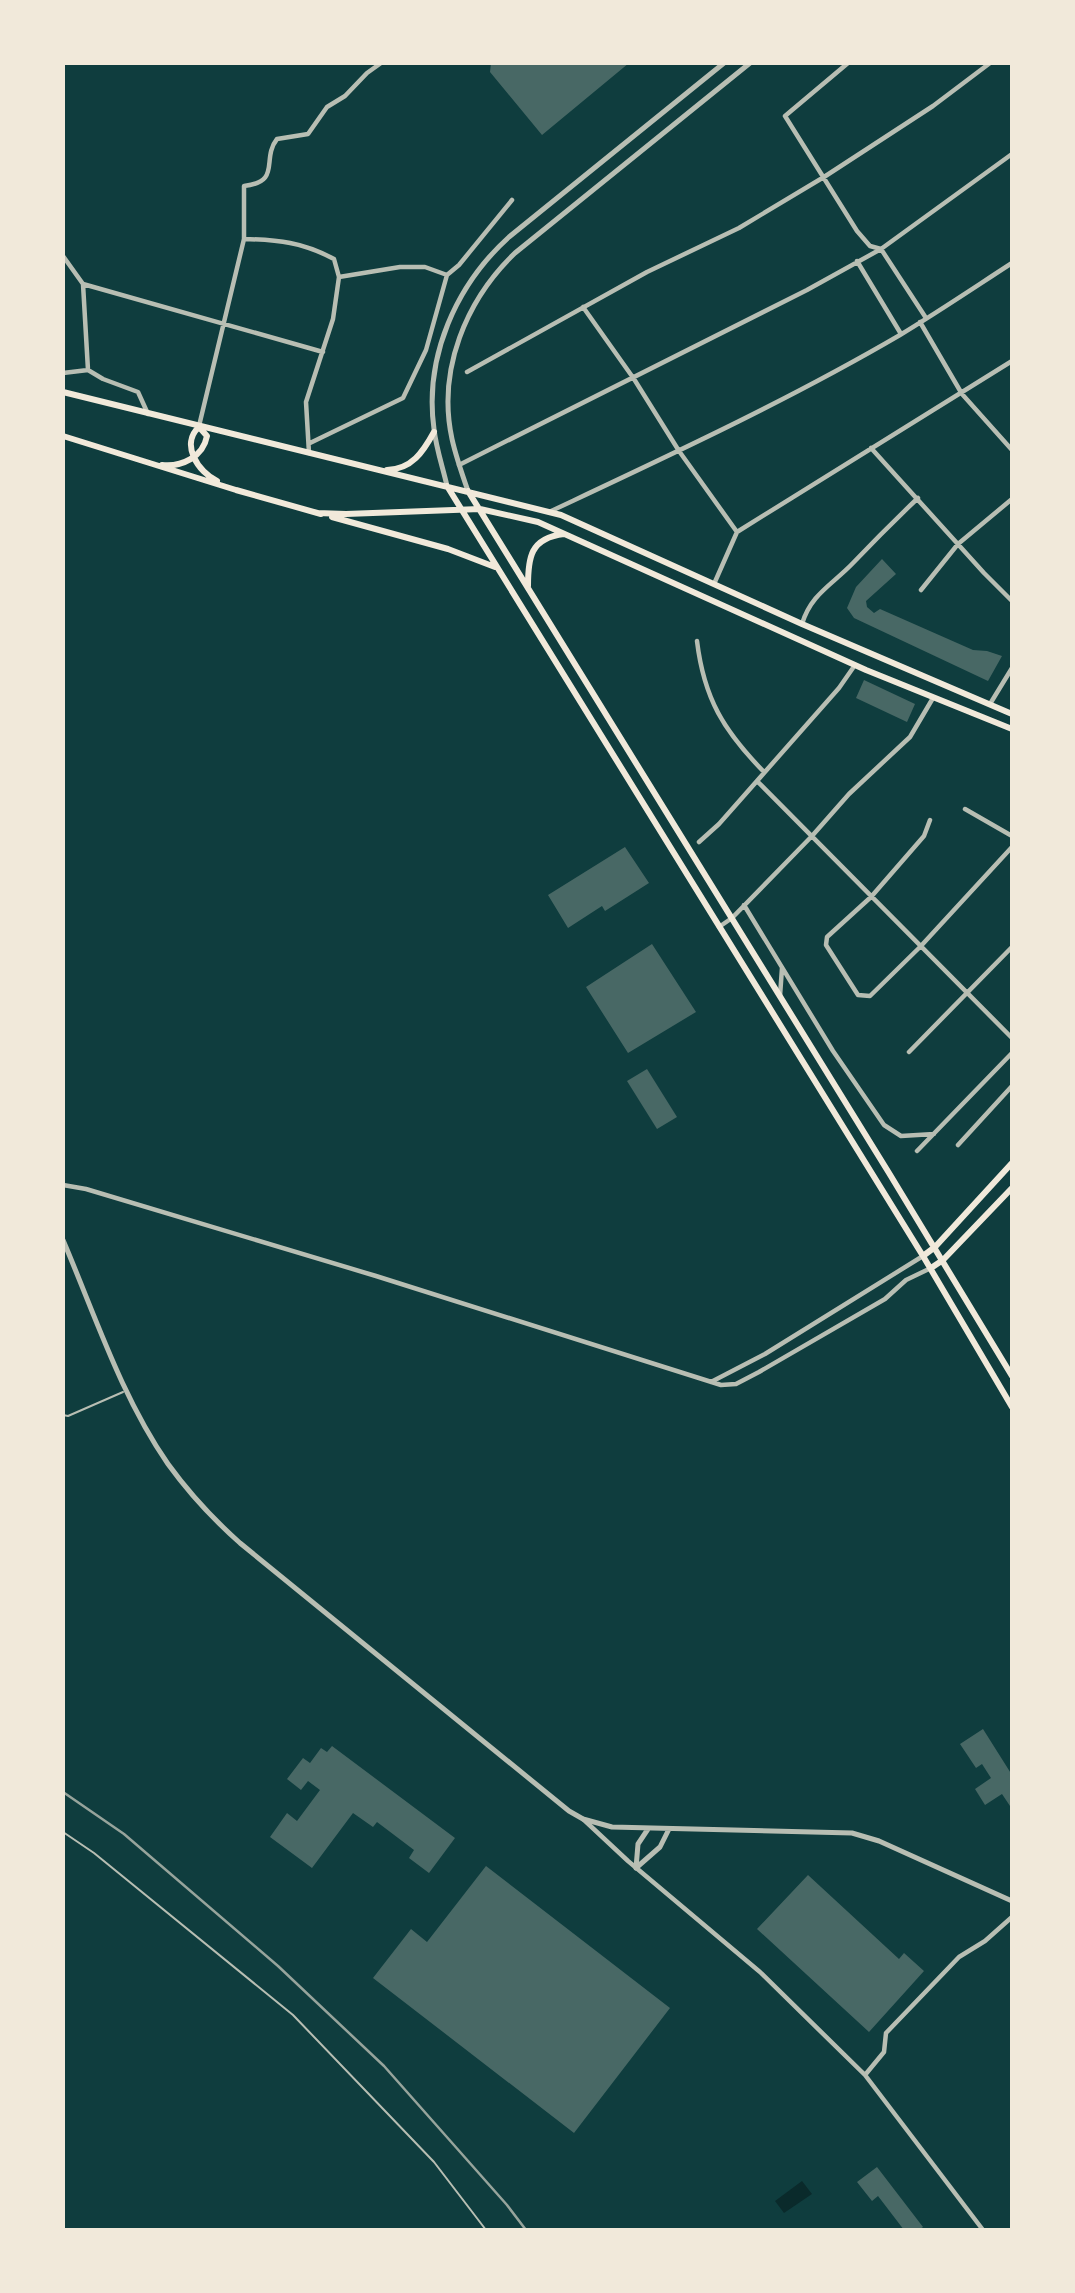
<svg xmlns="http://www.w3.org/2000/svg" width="1075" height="2293" viewBox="0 0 1075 2293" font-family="'Alegreya Sans',sans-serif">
	<rect width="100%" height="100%" fill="#0f3d3e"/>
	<path fill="#0a2a2b" d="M 802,2181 L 812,2194 L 784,2213 L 775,2201 Z"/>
	<path fill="#486865" d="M 491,63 L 629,63 L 542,135 L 490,72 Z
		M 882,559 L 896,574 L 866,601 L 867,607 L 874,613 L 880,609 L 973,650 L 987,651 L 1002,656 L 988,681 L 854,618 L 847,608 L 856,587 Z
		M 864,680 L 915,704 L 907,722 L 856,698 Z
		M 625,847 L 649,883 L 605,911 L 602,906 L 568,928 L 548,895 Z
		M 652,944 L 696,1012 L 628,1053 L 586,987 Z
		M 647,1069 L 677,1117 L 657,1129 L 627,1081 Z
		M 983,1729 L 1012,1775 L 1012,1809 L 1002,1794 L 985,1805 L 975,1789 L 991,1778 L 982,1764 L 976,1768 L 960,1744 Z
		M 332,1746 L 455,1838 L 429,1873 L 409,1858 L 414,1850 L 377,1822 L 373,1827 L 353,1813 L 312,1868 L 270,1837 L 287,1813 L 297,1821 L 320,1790 L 308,1781 L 301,1790 L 287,1779 L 303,1758 L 310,1763 L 321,1748 L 327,1752 Z
		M 486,1866 L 670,2008 L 574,2133 L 373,1978 L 411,1929 L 427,1942 Z
		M 808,1875 L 899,1959 L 904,1953 L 924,1971 L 869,2032 L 757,1929 Z
		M 877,2167 L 923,2227 L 919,2230 L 904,2230 L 878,2196 L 872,2201 L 857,2182 Z"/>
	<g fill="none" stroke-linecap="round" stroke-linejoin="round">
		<path stroke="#b8beb3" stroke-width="2" d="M 63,1415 L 68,1416 L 123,1392
			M 63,1832 L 94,1853 L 293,2015 L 434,2162 L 486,2230"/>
		<path stroke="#b8beb3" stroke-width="4.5" d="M 848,63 L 785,116 L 857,231 L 870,246 L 881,249 L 926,318
			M 244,239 C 279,240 302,242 334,259 L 339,277 L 333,319 L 306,402 L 309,453
			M 63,256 L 83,284 L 88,370
			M 857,261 L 901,334
			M 339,277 L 400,267 L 425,267 L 447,275 L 459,265 L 512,200
			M 83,284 L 323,352
			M 583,307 L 634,379 L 679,451 L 737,532 L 714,584
			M 920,322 L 962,394 L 1012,450
			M 467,372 L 647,272 L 739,228 L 824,177 L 933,106 L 990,63
			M 63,373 L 88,370 L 103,379 L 138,392 L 148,414
			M 199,426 L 244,239 L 244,186 C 282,182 261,159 277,139 L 308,134 L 327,107 L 345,96 L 367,73 L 381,63
			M 310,443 L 403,398 L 426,350 L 447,275
			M 871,448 L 984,573 L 1012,601
			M 459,465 L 807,290 L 881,249 L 1012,154
			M 549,512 C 668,456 787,401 900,335 C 938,312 975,287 1012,263
			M 737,532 L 1012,361
			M 921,590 L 958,544 L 1012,499
			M 802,624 C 811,594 832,585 853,563 C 874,541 896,519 918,498
			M 697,641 C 704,699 724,731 764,772
			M 990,704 L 1012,668
			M 757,781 L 1012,1038
			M 965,809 L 1012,836
			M 930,820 L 924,836 L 871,897 L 827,937 L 826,945 L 858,995 L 870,996 L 920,947 L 1012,847
			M 699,842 L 719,824 L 839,688 L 855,665
			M 744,905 L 833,1051 L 884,1125 L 901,1136 L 934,1134
			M 719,927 L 732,918 L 812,836 L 849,794 L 910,737 L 933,698
			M 780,996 L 782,968
			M 909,1052 L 1012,947
			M 958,1145 L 1012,1086
			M 917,1151 L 1012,1053
			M 63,1185 L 86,1189 L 376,1276 L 721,1385 L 736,1384 L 759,1372 L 885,1299 L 906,1280 L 931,1268
			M 711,1382 L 765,1354 L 923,1256
			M 583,1819 L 628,1861 L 760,1972 L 865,2075 L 983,2230
			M 865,2075 L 884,2052 L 886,2033 L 959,1957 L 985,1941 L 1012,1917"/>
		<path stroke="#b8beb3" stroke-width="5" d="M 447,486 C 443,468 436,448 434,429 C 424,357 456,285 509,237 L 724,63
			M 468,491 C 462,474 456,457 452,439 C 437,370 466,300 515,253 L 750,63
			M 63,1240 C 95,1315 121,1396 168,1464 C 189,1493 213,1519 240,1543 L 569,1811 L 583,1819 L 612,1827 L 852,1833 L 879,1841 L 1012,1901
			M 636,1868 L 660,1847 L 669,1829
			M 636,1868 L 638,1844 L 648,1829"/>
		<path stroke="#f1e9da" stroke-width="6" d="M 63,392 L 561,515 L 802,624 L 1012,714
			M 63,436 L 236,490 L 321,514
			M 162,465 C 182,467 203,457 207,436 L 199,427 C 180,444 198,472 217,481
			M 387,470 C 412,469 423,452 434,432
			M 447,486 L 923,1256 L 1012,1407
			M 468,491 L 889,1173 L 1012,1376
			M 317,513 L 346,514 L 480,509 L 538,522 L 866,670 L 1012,729
			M 332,517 L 448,549 L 495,567
			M 528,586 C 528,558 530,538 564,534
			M 923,1256 L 935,1247 L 1012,1163
			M 931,1268 L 943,1260 L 1012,1188"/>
		<path stroke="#97a49c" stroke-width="2.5" d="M 63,1792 L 124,1834 L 278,1966 L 384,2066 L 507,2205 L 526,2230"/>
	</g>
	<rect width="1075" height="2293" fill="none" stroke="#f1e9da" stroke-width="130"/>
</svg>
